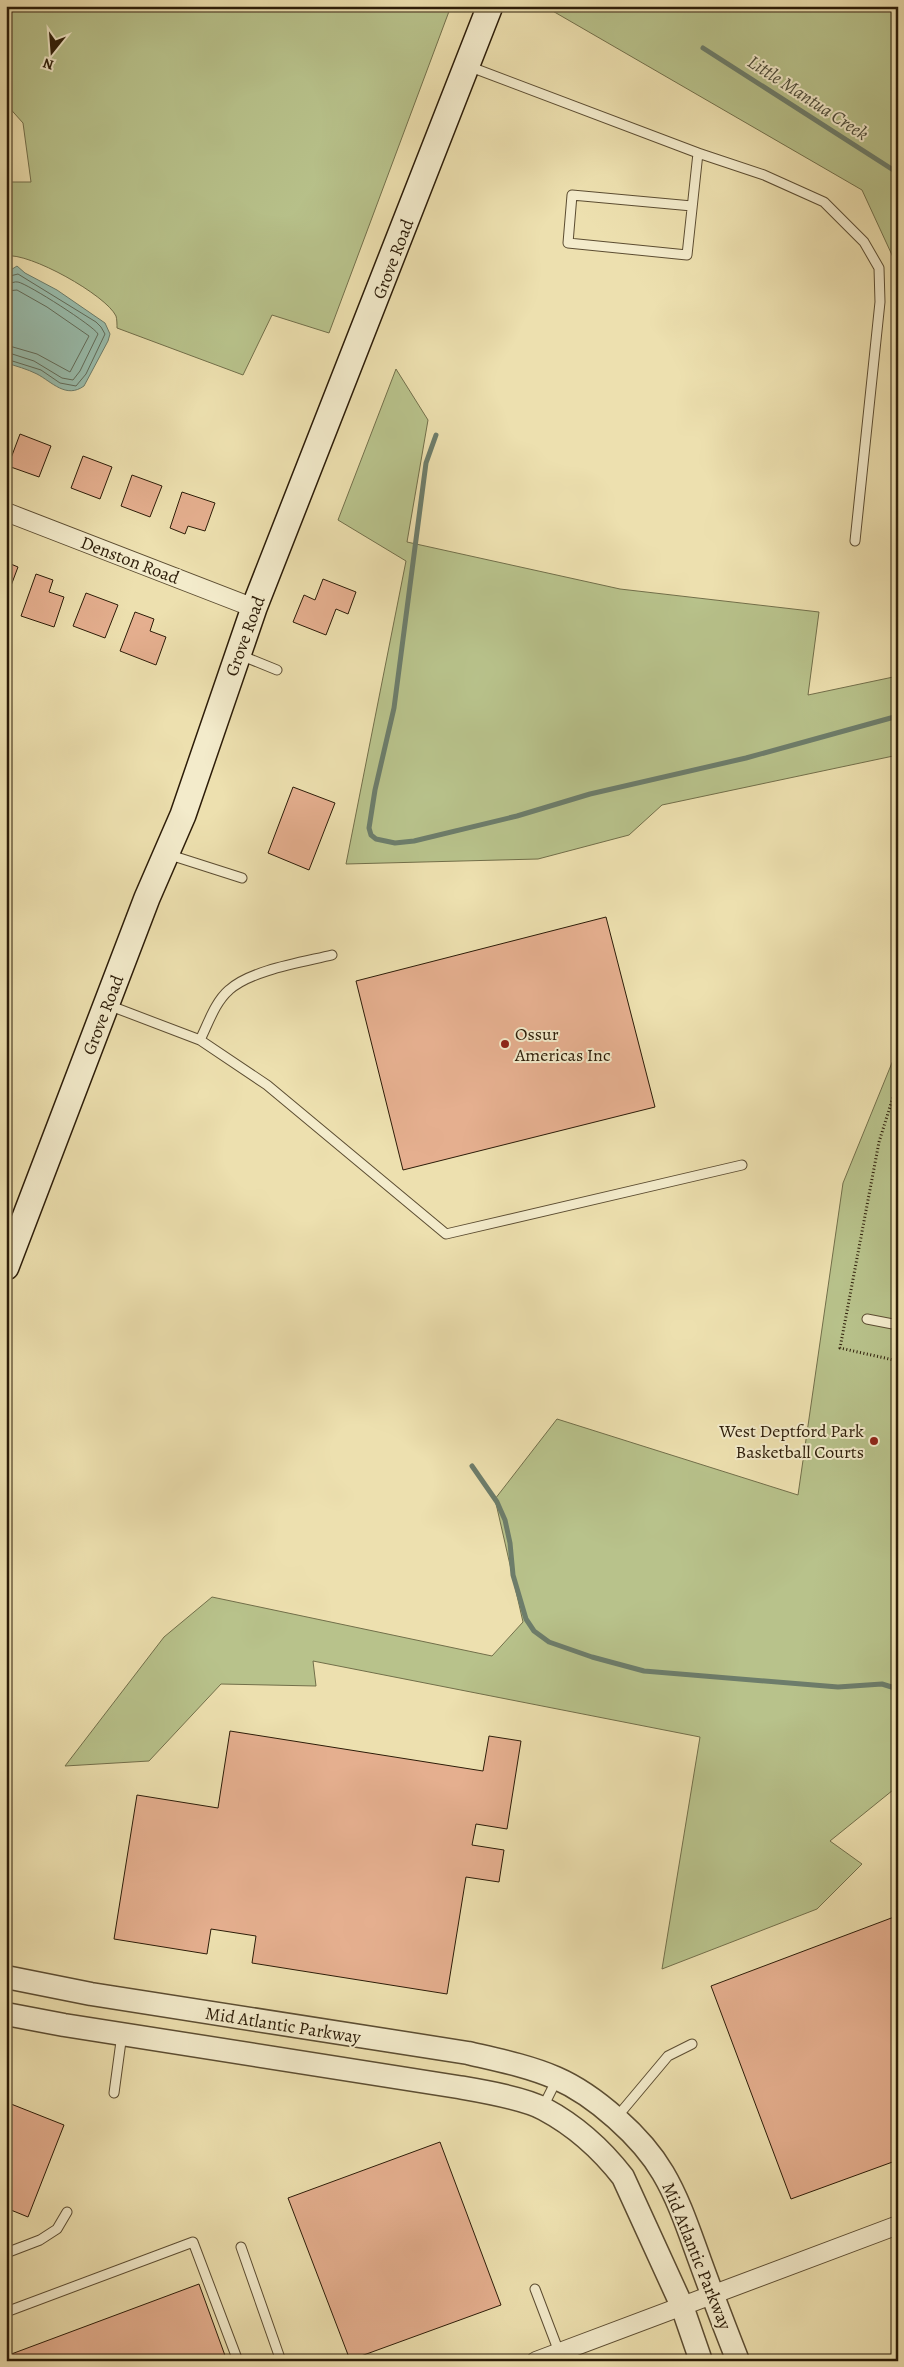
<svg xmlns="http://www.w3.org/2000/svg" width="904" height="2367" viewBox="0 0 904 2367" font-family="Alegreya,serif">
	<rect width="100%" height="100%" fill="#ede0af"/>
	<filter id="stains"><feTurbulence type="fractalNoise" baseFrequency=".004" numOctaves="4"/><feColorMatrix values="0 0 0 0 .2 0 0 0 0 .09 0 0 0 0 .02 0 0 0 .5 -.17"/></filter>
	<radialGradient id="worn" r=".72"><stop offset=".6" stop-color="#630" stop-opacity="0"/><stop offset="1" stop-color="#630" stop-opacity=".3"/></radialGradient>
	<path fill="#b8c28b" stroke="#726f4a" d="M 6,6 L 451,6 L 329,333 L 272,315 L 243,375 L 117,328 C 117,325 117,319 116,316 C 106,295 29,252 6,256 L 6,182 L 31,182 L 23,123 L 6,104 Z
		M 544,6 L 898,6 L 898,268 L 862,190 Z
		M 396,369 L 428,420 L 407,542 L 620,589 L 819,612 L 808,695 L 898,676 L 898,755 L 662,805 L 629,835 L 538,859 L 346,864 L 406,561 L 338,520 Z
		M 898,1048 L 898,1786 L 830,1841 L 862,1864 L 817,1909 L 662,1969 L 700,1737 L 313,1661 L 316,1686 L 221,1684 L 149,1761 L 65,1766 L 164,1637 L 212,1597 L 492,1656 L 523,1622 L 495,1499 L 557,1419 L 798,1495 L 843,1183 Z"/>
	<path fill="#99bdad" stroke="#6d7d6b" d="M 17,266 L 25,273 L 57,290 L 105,323 L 110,334 L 108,341 L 84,386 C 66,399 52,382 37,374 C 27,369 16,366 6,363 L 6,273 Z"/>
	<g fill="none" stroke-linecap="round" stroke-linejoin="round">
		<path stroke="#626c5a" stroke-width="1" d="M 6,277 L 18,274 L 96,322 L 101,327 L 105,334 L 86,374 L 76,386 L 60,383 L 41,370 L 6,359
			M 6,284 C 10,284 15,281 18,282 C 28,284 94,326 98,334 L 80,371 L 73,380 L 62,378 L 34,361 L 6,352
			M 6,291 L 17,290 L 47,307 L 89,336 L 70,372 L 37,354 L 6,345"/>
		<path stroke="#6d7d6b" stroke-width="5" d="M 703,48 L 898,173
			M 436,435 L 426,463 L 394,708 L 375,790 L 369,828 L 371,835 L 376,839 L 395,843 L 414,841 L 517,816 L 590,794 L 746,758 L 898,716
			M 472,1466 L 497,1502 L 505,1520 L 510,1543 L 513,1575 L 526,1619 L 534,1631 L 549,1642 L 592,1657 L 644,1671 L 838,1687 L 882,1684 L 898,1689"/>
	</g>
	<path fill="#e5af8f" stroke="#2c1c08" d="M 20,434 L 51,446 L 39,477 L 8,466 Z
		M 83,456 L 112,467 L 100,499 L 71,488 Z
		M 132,475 L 162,486 L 150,517 L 121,506 Z
		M 182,492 L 215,503 L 205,531 L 188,526 L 185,534 L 170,528 Z
		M 6,562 L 18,567 L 6,599 Z
		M 36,574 L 53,580 L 49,592 L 64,597 L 54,627 L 21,616 Z
		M 323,579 L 356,592 L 348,614 L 336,609 L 326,635 L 293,622 L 304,595 L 315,600 Z
		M 86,593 L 118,605 L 105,638 L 73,626 Z
		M 135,612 L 154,619 L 150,631 L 166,637 L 156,665 L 120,651 Z
		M 293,787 L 335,803 L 309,870 L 268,853 Z
		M 606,917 L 655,1107 L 403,1170 L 356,981 Z
		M 230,1731 L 483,1771 L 489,1736 L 521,1741 L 507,1829 L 476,1824 L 472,1845 L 504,1850 L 499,1882 L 466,1877 L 447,1994 L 252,1963 L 256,1936 L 211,1929 L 207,1954 L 114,1939 L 137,1795 L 218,1808 Z
		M 894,1917 L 898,1928 L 898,2160 L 791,2199 L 711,1986 Z
		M 6,2102 L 64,2125 L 28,2217 L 6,2208 Z
		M 440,2142 L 501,2305 L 350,2360 L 288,2198 Z
		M 199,2284 L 227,2361 L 6,2361 L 6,2356 Z"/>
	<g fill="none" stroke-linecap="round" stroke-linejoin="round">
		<g stroke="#5c4d32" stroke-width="11">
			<path id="service" d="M 468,66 L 698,153 L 687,255 L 568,243 L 572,195 L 692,206
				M 698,153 L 764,175 L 824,202 L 864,242 L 879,268 L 880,302 L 855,541
				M 240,655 L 277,670
				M 167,854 L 242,878
				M 108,1005 L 200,1040 L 267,1085 L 446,1234 L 742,1165
				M 200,1040 C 208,1024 215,1002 229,990 C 251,970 303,962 332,955
				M 867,1319 L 898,1325
				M 114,2093 L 122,2034
				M 543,2107 L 557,2079
				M 616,2118 L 668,2056 L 692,2044
				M 241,2247 L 281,2361
				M 6,2253 L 40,2240 L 57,2229 L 67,2212
				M 535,2289 L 559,2352
				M 6,2312 L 193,2242 L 238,2361"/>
		</g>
		<g stroke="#5c4d32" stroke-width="20">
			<path id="minor" d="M 6,512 L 254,608
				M 536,2361 L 898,2225"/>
		</g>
		<g stroke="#5c4d32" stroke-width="25">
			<path id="tertiary" d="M 6,1977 L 91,1994 L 468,2053 C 498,2060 528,2066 556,2078 C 595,2095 642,2137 663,2173 C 679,2200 689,2231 700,2261 C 712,2294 725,2328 738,2361
				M 6,2014 L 64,2025 L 458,2087 C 481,2091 524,2098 544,2109 C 574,2125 602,2150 623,2177 L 682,2306 L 701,2361"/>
		</g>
		<g stroke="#2c1c08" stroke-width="28">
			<path id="secondary" d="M 6,1267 L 147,898 L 183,815 L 254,608 L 490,6"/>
		</g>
		<path stroke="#2c1c08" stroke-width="3" stroke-dasharray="1 2.5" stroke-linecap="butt" d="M 898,1081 L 879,1142 L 840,1348 L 898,1361"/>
		<use href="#service" stroke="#f3ebcb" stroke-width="9"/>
		<use href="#minor" stroke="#f3ebcb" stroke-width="18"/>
		<use href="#tertiary" stroke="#f3ebcb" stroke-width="22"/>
		<use href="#secondary" stroke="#f3ebcb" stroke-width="25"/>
	</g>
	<g fill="#8f2418" stroke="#f3ebcb" stroke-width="2">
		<circle cx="505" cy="1044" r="5"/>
		<circle cx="874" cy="1441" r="5"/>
	</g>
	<g text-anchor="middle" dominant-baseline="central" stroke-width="4" stroke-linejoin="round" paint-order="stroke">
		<g font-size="18" fill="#2c1c08" stroke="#f3ebcb">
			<text transform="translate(393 259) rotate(-69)">Grove Road</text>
			<text transform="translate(130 560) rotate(21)">Denston Road</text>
			<text transform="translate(245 636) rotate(-70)">Grove Road</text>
			<text transform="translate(103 1015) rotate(-69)">Grove Road</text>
			<text transform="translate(283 2025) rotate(9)">Mid Atlantic Parkway</text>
			<text transform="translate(697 2256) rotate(68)">Mid Atlantic Parkway</text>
		</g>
		<g font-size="18" fill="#2c1c08" stroke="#f3ebcb" text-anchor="start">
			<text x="515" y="1034">Ossur<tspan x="515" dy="21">Americas Inc</tspan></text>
			<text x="864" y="1431" text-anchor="end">West Deptford Park<tspan x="864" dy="21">Basketball Courts</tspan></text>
		</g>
		<g font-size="19" font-style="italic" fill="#4d4c3a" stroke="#f3ebcb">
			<text transform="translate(808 98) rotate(33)">Little Mantua Creek</text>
		</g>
	</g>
	<rect width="904" height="2367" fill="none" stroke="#ede0af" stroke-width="25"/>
	<rect x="8" y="8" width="889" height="2352" fill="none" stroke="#2c1c08" stroke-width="2.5"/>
	<rect x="12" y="12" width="879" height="2342" fill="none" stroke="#2c1c08"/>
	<g transform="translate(52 52) rotate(197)" stroke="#f3ebcb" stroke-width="4" paint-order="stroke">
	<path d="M0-4L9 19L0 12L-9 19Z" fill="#2c1c08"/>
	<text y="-8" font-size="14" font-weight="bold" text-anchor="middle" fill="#2c1c08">N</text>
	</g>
	<rect width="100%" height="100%" filter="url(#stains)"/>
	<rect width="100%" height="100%" fill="url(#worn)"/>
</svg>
